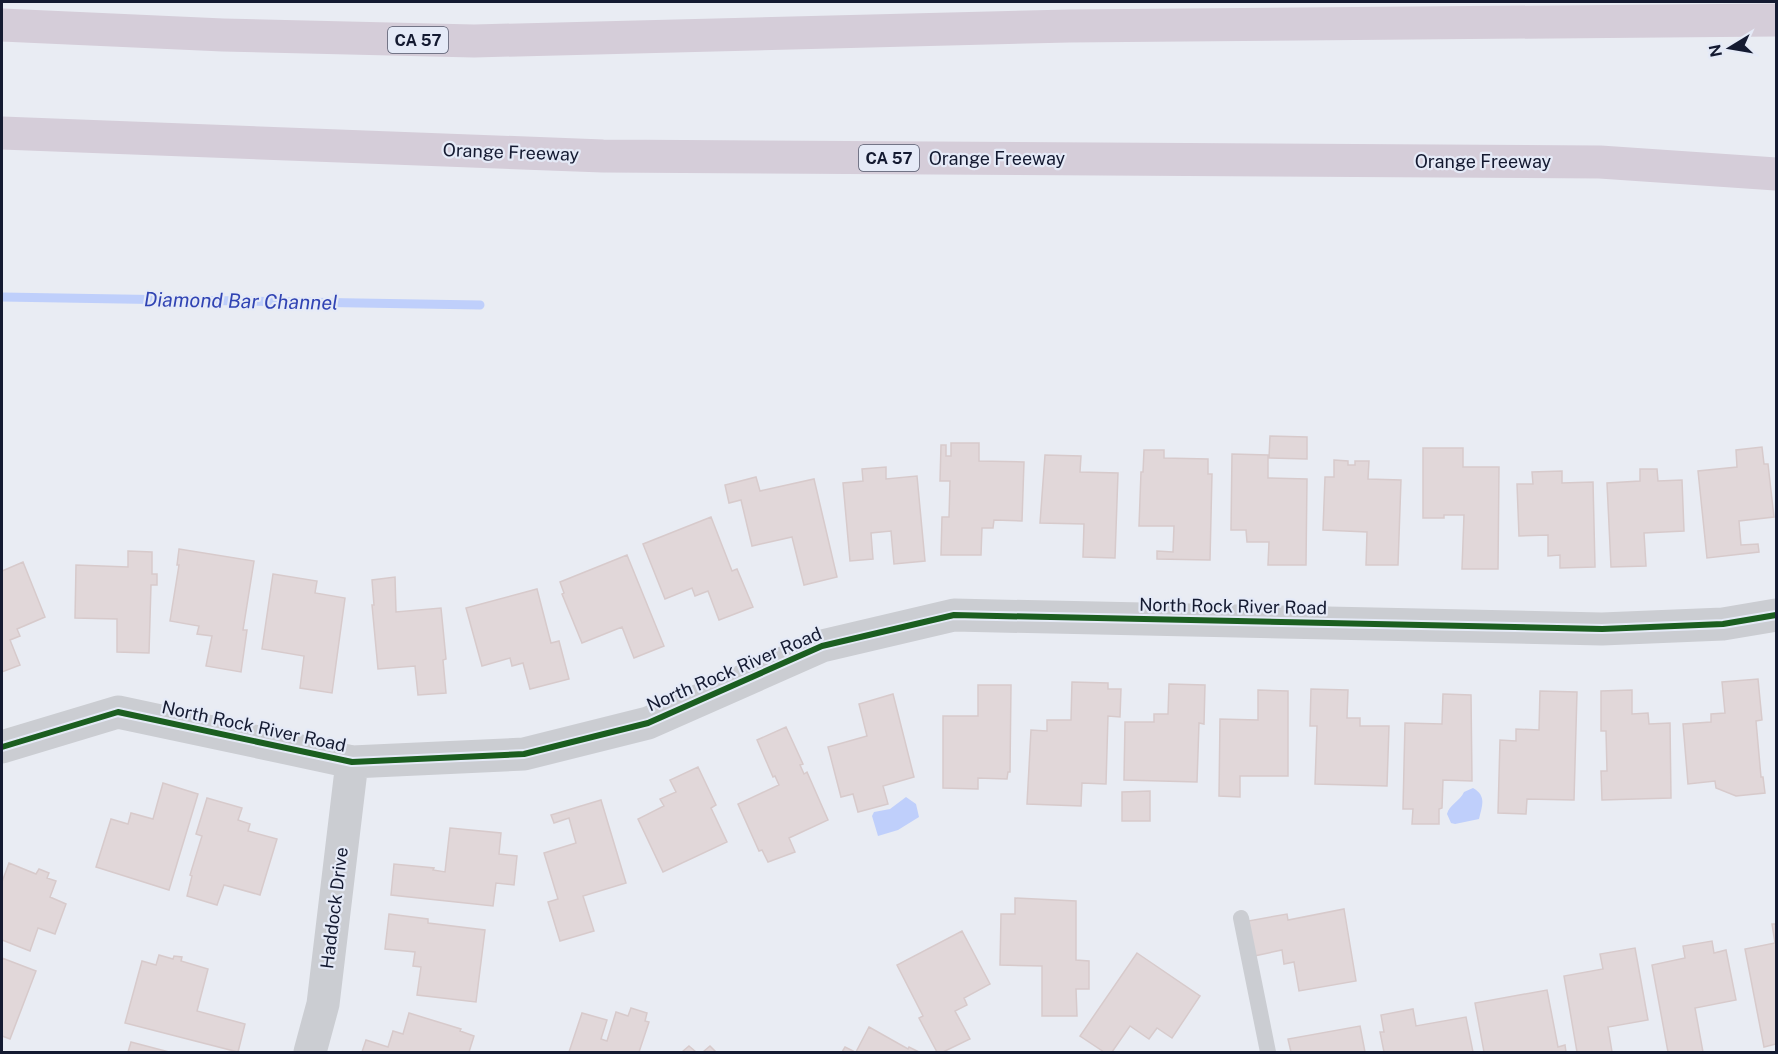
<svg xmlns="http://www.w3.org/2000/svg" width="1778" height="1054" viewBox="0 0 1778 1054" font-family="'Public Sans',sans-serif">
	<rect width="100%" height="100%" fill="#e9ecf3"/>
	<path fill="#bfcffb" d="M 1473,788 C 1487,796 1482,806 1479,819 L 1455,824 L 1451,823 L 1447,814 C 1449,805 1460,801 1464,792 Z
		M 906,797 L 916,804 L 919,817 L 898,830 L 878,836 L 872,816 L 874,812 L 890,809 Z"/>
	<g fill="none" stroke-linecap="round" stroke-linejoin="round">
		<path stroke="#bfcffb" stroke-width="9" d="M 2,297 L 480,305"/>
	</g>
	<path fill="#e1d7d9" stroke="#d7cacb" stroke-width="1.5" d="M 1270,436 L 1307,437 L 1307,459 L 1269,458 Z
		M 951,443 L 979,443 L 979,461 L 1024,462 L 1022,521 L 994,520 L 993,528 L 982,528 L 981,555 L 941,555 L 942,517 L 949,517 L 950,481 L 940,481 L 941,445 L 946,445 L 946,456 L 951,456 Z
		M 1762,447 L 1764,464 L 1768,464 L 1774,517 L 1739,521 L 1741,545 L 1758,544 L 1759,552 L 1707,558 L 1698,471 L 1737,467 L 1736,450 Z
		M 1423,448 L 1463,448 L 1463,467 L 1499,467 L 1498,569 L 1462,569 L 1464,515 L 1444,515 L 1444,518 L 1423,518 Z
		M 1144,450 L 1164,450 L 1164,458 L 1208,459 L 1208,474 L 1212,474 L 1210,560 L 1157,559 L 1157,551 L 1173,552 L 1174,526 L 1139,526 L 1141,472 L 1143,472 Z
		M 1232,454 L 1268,455 L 1268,478 L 1307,479 L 1306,565 L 1268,565 L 1269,542 L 1247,542 L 1246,530 L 1231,530 Z
		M 1045,455 L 1081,456 L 1080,472 L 1118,473 L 1115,558 L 1083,557 L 1084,524 L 1040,523 Z
		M 1334,460 L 1348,461 L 1348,465 L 1355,465 L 1355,461 L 1369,461 L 1368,479 L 1401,480 L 1398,565 L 1366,565 L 1367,532 L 1323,530 L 1325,477 L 1334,477 Z
		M 886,467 L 886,479 L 917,476 L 925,561 L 894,564 L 891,531 L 871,533 L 873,559 L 850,561 L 843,483 L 863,481 L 862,469 Z
		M 1640,469 L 1657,469 L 1658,481 L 1682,480 L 1684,531 L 1644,533 L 1646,566 L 1611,567 L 1607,483 L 1640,481 Z
		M 1562,471 L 1562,483 L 1593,482 L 1595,567 L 1560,568 L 1560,555 L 1548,556 L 1548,535 L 1519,536 L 1517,484 L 1533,484 L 1532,472 Z
		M 756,477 L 760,491 L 814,479 L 837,577 L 804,585 L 792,537 L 752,546 L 741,500 L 729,503 L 725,485 Z
		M 711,517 L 732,571 L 737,569 L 753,607 L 719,620 L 708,591 L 695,596 L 692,588 L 665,599 L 643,544 Z
		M 179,549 L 254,561 L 243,630 L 247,630 L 241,672 L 206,666 L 212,636 L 197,634 L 199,626 L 170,621 L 179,565 L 177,565 Z
		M 128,551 L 152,552 L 152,574 L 157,574 L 157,585 L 151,585 L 149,653 L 117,652 L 117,619 L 75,618 L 76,565 L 128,567 Z
		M 627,555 L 664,646 L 634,658 L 622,627 L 582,643 L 562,594 L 564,593 L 560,582 Z
		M 23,562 L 45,617 L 17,629 L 20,636 L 10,640 L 20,665 L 2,672 L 2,571 Z
		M 273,574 L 317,581 L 315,593 L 345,598 L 332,693 L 300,688 L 304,656 L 262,649 Z
		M 395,577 L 396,612 L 441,608 L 446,659 L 443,660 L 446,693 L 418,695 L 415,666 L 378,669 L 372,605 L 374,605 L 372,580 Z
		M 537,589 L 551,643 L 559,641 L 569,679 L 530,689 L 523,663 L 512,666 L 510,658 L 482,666 L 466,608 Z
		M 1758,679 L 1762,720 L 1756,721 L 1761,777 L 1763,777 L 1765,793 L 1736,796 L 1716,788 L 1715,781 L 1688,784 L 1683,724 L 1711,722 L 1711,714 L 1725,713 L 1722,682 Z
		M 1072,682 L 1108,683 L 1108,689 L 1121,689 L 1120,717 L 1108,716 L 1106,784 L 1082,783 L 1081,806 L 1027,804 L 1031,730 L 1047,731 L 1047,720 L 1071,720 Z
		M 1169,684 L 1205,685 L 1204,724 L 1199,723 L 1197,782 L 1124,780 L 1125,722 L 1154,722 L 1154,714 L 1168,714 Z
		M 978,685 L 1011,685 L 1010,772 L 1008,772 L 1007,779 L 978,778 L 978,789 L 943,788 L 943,716 L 978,716 Z
		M 1311,689 L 1348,690 L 1347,718 L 1360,718 L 1360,726 L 1389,726 L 1387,786 L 1315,784 L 1317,726 L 1310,726 Z
		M 1258,690 L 1288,691 L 1288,776 L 1240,776 L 1240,797 L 1219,796 L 1220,719 L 1258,720 Z
		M 1632,690 L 1632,714 L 1648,713 L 1649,724 L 1670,723 L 1671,798 L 1602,800 L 1601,771 L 1607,771 L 1606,731 L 1601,731 L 1601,691 Z
		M 1540,691 L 1577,692 L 1574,800 L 1527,799 L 1526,814 L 1498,813 L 1500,740 L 1516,741 L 1516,729 L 1539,730 Z
		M 893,694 L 914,777 L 883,786 L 888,804 L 858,812 L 853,794 L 841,797 L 828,747 L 867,736 L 859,704 Z
		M 1443,694 L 1471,695 L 1472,781 L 1443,780 L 1442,808 L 1439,809 L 1439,824 L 1412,824 L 1413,809 L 1403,809 L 1405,723 L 1442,724 Z
		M 786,727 L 803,764 L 800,765 L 804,774 L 807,772 L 828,820 L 789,838 L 795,852 L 768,862 L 762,850 L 759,851 L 738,804 L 779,785 L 775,776 L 773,777 L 757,740 Z
		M 698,767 L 716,805 L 711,808 L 727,842 L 663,872 L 638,819 L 664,806 L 660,799 L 676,792 L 670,780 Z
		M 163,783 L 198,794 L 169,890 L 96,867 L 111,819 L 128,824 L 131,813 L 153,819 Z
		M 1150,791 L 1150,821 L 1122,821 L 1122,792 Z
		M 207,798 L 242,808 L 238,820 L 250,824 L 248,831 L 277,839 L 260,895 L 224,885 L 217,905 L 187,896 L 192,876 L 190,875 L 202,836 L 196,834 Z
		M 601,800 L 626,883 L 583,896 L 594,931 L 560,941 L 548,902 L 558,899 L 544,853 L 576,843 L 569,818 L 554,823 L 551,815 Z
		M 450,828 L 501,833 L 499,854 L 517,856 L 514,885 L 496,883 L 493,906 L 391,895 L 394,864 L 434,868 L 433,870 L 445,872 Z
		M 9,863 L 36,874 L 39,869 L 49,873 L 47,878 L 56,881 L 50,897 L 66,904 L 55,934 L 38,928 L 30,951 L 2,940 L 2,882 Z
		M 1015,898 L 1076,901 L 1076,960 L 1089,961 L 1089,989 L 1076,989 L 1077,1016 L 1042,1016 L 1042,966 L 1000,965 L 1001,914 L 1015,914 Z
		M 1344,909 L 1356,981 L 1299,991 L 1294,962 L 1284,964 L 1282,950 L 1254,956 L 1248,921 L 1287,914 L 1288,920 Z
		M 389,914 L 428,919 L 428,923 L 485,930 L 476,1002 L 417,995 L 421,967 L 413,966 L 415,952 L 385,949 Z
		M 1772,924 L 1776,924 L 1776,1044 L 1764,1047 L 1745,949 L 1775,943 Z
		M 962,931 L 990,984 L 964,998 L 967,1005 L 955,1011 L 970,1039 L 943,1052 L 937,1052 L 919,1018 L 923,1016 L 897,965 Z
		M 1712,941 L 1714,953 L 1726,950 L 1736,1000 L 1695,1008 L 1703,1052 L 1668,1052 L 1652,965 L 1685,958 L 1683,946 Z
		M 1635,948 L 1648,1020 L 1608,1027 L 1612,1052 L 1577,1052 L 1564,976 L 1603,969 L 1600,954 Z
		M 1137,953 L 1200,996 L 1172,1038 L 1157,1028 L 1149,1039 L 1130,1026 L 1112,1052 L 1104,1052 L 1080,1036 Z
		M 159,955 L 173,959 L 174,956 L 182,957 L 181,961 L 208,969 L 197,1011 L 245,1024 L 238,1052 L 125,1023 L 142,961 L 156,965 Z
		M 2,958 L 36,971 L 10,1039 L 2,1036 Z
		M 1547,990 L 1558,1047 L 1565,1045 L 1566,1052 L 1484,1052 L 1475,1003 Z
		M 631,1008 L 647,1013 L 645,1021 L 649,1022 L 639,1052 L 569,1052 L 582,1013 L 607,1020 L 601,1039 L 607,1041 L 616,1012 L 628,1016 Z
		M 1413,1009 L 1416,1026 L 1466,1017 L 1473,1052 L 1384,1052 L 1380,1032 L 1384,1032 L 1381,1015 Z
		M 409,1013 L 461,1029 L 460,1031 L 474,1036 L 469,1052 L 362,1052 L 366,1040 L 388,1047 L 393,1031 L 403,1034 Z
		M 1360,1026 L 1365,1052 L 1291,1052 L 1288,1039 Z
		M 869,1027 L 908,1049 L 909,1047 L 919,1052 L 856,1052 Z
		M 131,1042 L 169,1052 L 128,1052 Z
		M 689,1046 L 696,1052 L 682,1052 Z
		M 710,1046 L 716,1052 L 703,1052 Z
		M 845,1047 L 855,1052 L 842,1052 Z"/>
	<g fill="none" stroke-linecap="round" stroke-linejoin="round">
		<path stroke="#cbcdd2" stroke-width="16" d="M 1241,918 L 1268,1052"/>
		<path stroke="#cbcdd2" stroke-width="33" d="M 2,747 L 118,712 L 352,762 L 524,754 L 648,723 L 822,646 L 954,615 L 1602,629 L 1723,624 L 1776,615
			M 310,1052 L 323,1004 L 352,762"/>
		<path stroke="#d5cdd9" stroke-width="33" d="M 2,25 L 223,35 L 474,41 L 1069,26 L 1776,20
			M 2,133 L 603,156 L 1600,162 L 1776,174"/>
		<g stroke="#e5eaf7" stroke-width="10">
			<path id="cycleway" d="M 2,747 L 118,712 L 352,762 L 524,754 L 648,723 L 822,646 L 954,615 L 1602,629 L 1723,624 L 1776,615"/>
		</g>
		<use href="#cycleway" stroke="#1b5e20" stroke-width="6"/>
	</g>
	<g text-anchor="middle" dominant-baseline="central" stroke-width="4.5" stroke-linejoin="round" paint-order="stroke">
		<g fill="#e5eaf7" stroke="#53586c" stroke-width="1.5">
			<rect x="388" y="27" width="60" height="26" rx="4.5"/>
			<rect x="859" y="145" width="60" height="26" rx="4.5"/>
		</g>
		<g font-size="16" font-weight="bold" fill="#141a31">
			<text x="418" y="40">CA 57</text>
			<text x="889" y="158">CA 57</text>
		</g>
		<g font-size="18" fill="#141a31" stroke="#e5eaf7">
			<text transform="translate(511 152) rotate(2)">Orange Freeway</text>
			<text x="997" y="158">Orange Freeway</text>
			<text x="1483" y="161">Orange Freeway</text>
			<text transform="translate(1233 606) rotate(1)">North Rock River Road</text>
			<text transform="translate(734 669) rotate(-23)">North Rock River Road</text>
			<text transform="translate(254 726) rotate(12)">North Rock River Road</text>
			<text transform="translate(334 908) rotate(-83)">Haddock Drive</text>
		</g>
		<g font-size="20" font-style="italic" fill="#3043b3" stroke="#e5eaf7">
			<text transform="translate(241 301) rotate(1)">Diamond Bar Channel</text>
		</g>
	</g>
	<rect width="1778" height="1054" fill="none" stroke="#141a31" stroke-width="6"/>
	<g transform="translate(1730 48) rotate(259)" stroke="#e5eaf7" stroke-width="4.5" paint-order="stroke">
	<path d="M0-4.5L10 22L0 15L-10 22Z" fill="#141a31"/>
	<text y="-9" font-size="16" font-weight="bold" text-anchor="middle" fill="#141a31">N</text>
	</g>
</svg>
